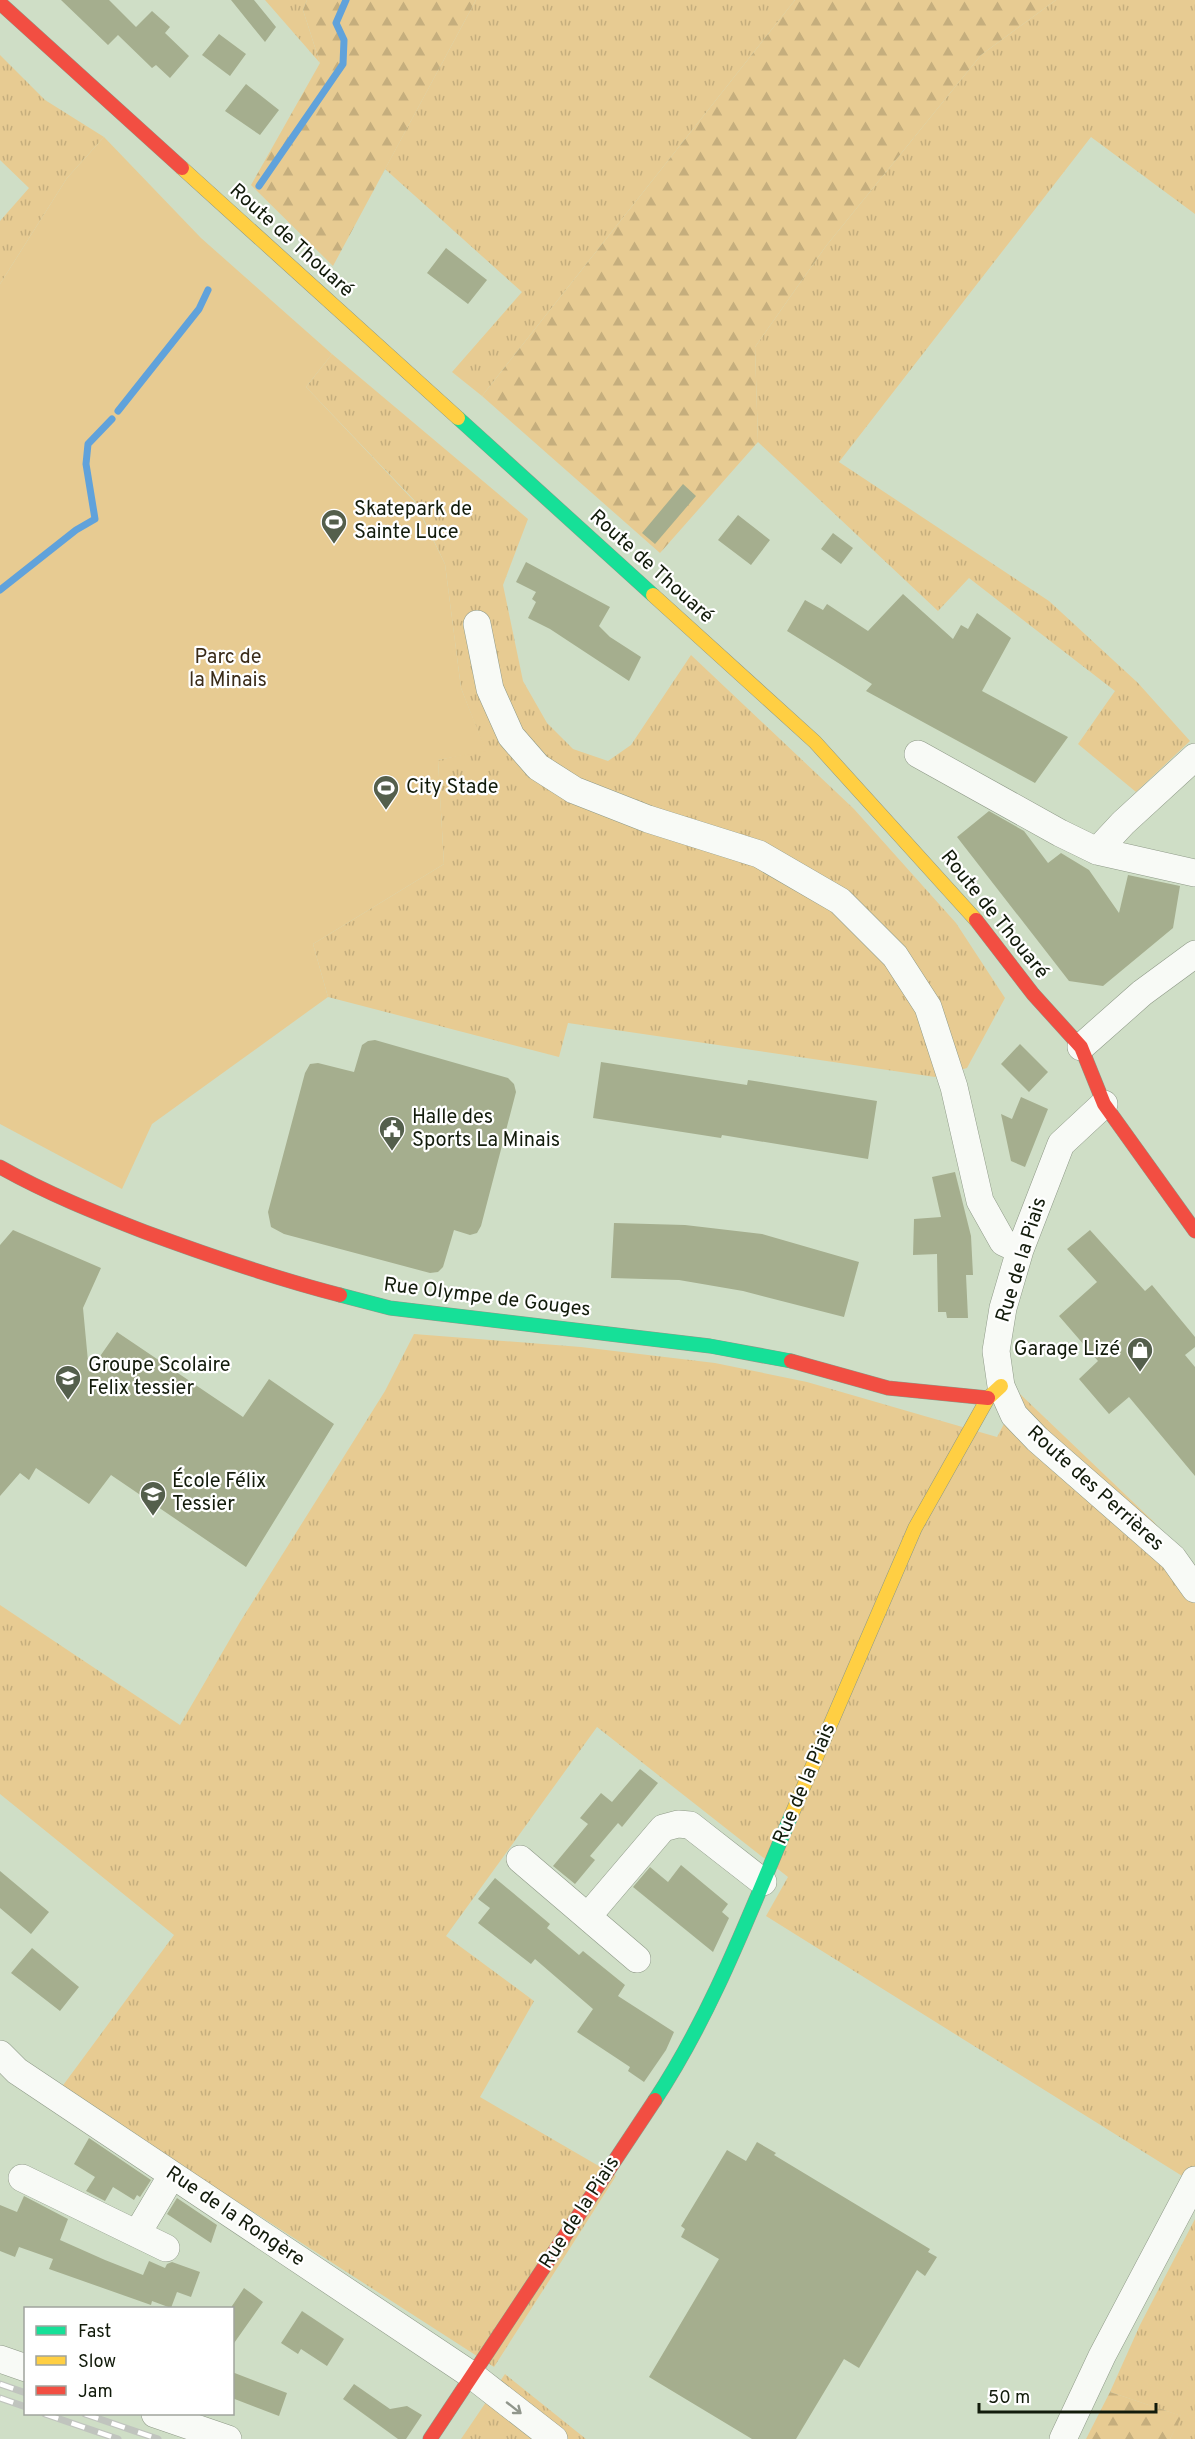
<svg xmlns="http://www.w3.org/2000/svg" width="1195" height="2439" viewBox="0 0 1195 2439" font-family="Overpass,sans-serif">
	<defs>
		<pattern id="grass-tufts" width="24" height="20" patternUnits="userSpaceOnUse" patternTransform="scale(1.5)"><rect width="24" height="20" fill="#e7cb92"/><path d="M3 7l-1-3M5 7V3M7 7l1-3M15 17l-1-3M17 17v-4M19 17l1-3" fill="none" stroke="#c5ae7d"/></pattern>
		<pattern id="forest-firs" width="22" height="20" patternUnits="userSpaceOnUse" patternTransform="scale(1.5)"><rect width="22" height="20" fill="#e7cb92"/><path d="M5 1l3.5 6h-7zM16 11l3.5 6h-7z" fill="#c5ae7d"/></pattern>
	</defs>
	<rect width="100%" height="100%" fill="#cfdec6"/>
	<path fill="url(#grass-tufts)" d="M 265,0 L 307,0 L 303,10 L 320,63 Z
		M 476,0 L 795,0 L 482,396 L 452,372 L 522,292 L 385,169 Z
		M 1056,0 L 1195,0 L 1195,214 L 1091,137 L 839,462 L 1049,601 L 1138,683 L 1190,741 L 1136,792 L 1078,744 L 1115,691 L 969,578 L 938,611 L 758,442 L 755,347 L 826,246 L 981,55 Z
		M 0,55 L 45,100 L 104,137 L 67,178 L 0,284 L 0,221 L 29,188 L 0,160 Z
		M 332,354 L 528,519 L 503,585 L 523,681 L 547,723 L 573,749 L 608,761 L 631,745 L 691,655 L 854,809 L 956,923 L 1005,998 L 967,1068 L 935,1077 L 568,1023 L 559,1057 L 328,997 L 313,944 L 444,864 L 438,760 L 485,750 L 461,688 L 445,564 L 415,501 L 306,387 Z
		M 414,1334 L 581,1347 L 715,1363 L 807,1382 L 997,1437 L 1020,1394 L 1154,1522 L 1195,1574 L 1195,2184 L 766,1916 L 788,1877 L 597,1727 L 446,1936 L 534,2001 L 480,2097 L 616,2176 L 494,2367 L 61,2088 L 174,1935 L 0,1794 L 0,1605 L 180,1725 L 240,1622 L 385,1391 Z
		M 1195,2219 L 1195,2439 L 1170,2439 L 1181,2416 L 1110,2392 L 1140,2325 Z
		M 505,2374 L 586,2439 L 461,2439 Z"/>
	<path fill="url(#forest-firs)" d="M 307,0 L 476,0 L 333,266 L 251,185 L 320,63 L 303,10 Z
		M 795,0 L 1056,0 L 981,55 L 826,246 L 755,347 L 758,442 L 660,553 L 482,396 Z
		M 1110,2392 L 1182,2416 L 1170,2439 L 1086,2439 Z"/>
	<path fill="#e7cb92" d="M 104,137 L 201,238 L 332,354 L 306,387 L 414,501 L 445,564 L 461,688 L 486,751 L 438,760 L 444,864 L 313,944 L 328,997 L 152,1124 L 122,1189 L 0,1124 L 0,284 L 67,178 Z"/>
	<g fill="none" stroke-linecap="round" stroke-linejoin="round">
		<path stroke="#60a2db" stroke-width="7" d="M 259,186 L 343,64 L 344,40 L 336,23 L 346,0
			M 118,411 L 199,309 L 208,290
			M 0,590 L 76,530 L 95,519 L 86,464 L 88,444 L 112,419"/>
	</g>
	<path fill="#a5ae8e" d="M 61,0 L 109,0 L 136,27 L 152,11 L 170,27 L 165,33 L 189,56 L 170,78 L 156,65 L 152,68 L 118,35 L 108,45 Z
		M 231,0 L 254,0 L 276,27 L 265,42 Z
		M 219,34 L 246,54 L 230,76 L 202,55 Z
		M 246,84 L 279,110 L 260,135 L 225,111 Z
		M 446,248 L 487,280 L 468,304 L 427,273 Z
		M 683,484 L 696,496 L 655,544 L 642,533 Z
		M 738,515 L 770,540 L 751,565 L 718,540 Z
		M 833,533 L 853,548 L 841,564 L 821,549 Z
		M 526,562 L 610,607 L 599,626 L 610,637 L 641,657 L 629,681 L 550,629 L 528,618 L 536,602 L 532,599 L 536,592 L 516,582 Z
		M 903,594 L 953,639 L 961,625 L 968,629 L 977,613 L 1011,638 L 982,691 L 1068,737 L 1035,783 L 866,691 L 872,684 L 787,631 L 805,600 L 823,610 L 827,604 L 868,631 Z
		M 989,811 L 1024,831 L 1048,863 L 1061,853 L 1089,870 L 1119,913 L 1128,875 L 1180,886 L 1173,928 L 1103,986 L 1069,981 L 957,837 Z
		M 375,1040 L 508,1078 L 514,1084 L 516,1092 L 481,1226 L 477,1233 L 470,1235 L 454,1230 L 443,1267 L 438,1272 L 430,1273 L 284,1234 L 271,1227 L 268,1212 L 305,1073 L 310,1064 L 318,1063 L 354,1072 L 362,1045 L 368,1041 Z
		M 1020,1044 L 1048,1072 L 1029,1092 L 1001,1064 Z
		M 601,1062 L 747,1085 L 748,1080 L 877,1101 L 868,1159 L 722,1135 L 721,1138 L 593,1118 Z
		M 1021,1097 L 1048,1109 L 1025,1167 L 1011,1161 L 1001,1114 L 1012,1119 Z
		M 955,1172 L 971,1236 L 973,1275 L 966,1275 L 968,1318 L 947,1318 L 946,1312 L 938,1312 L 937,1254 L 913,1255 L 914,1219 L 941,1217 L 932,1177 Z
		M 614,1223 L 685,1225 L 762,1234 L 859,1262 L 844,1317 L 743,1291 L 679,1280 L 611,1278 Z
		M 13,1230 L 101,1268 L 83,1308 L 89,1372 L 117,1332 L 243,1417 L 269,1379 L 334,1424 L 246,1567 L 111,1475 L 89,1504 L 36,1468 L 29,1480 L 20,1473 L 0,1496 L 0,1245 Z
		M 1090,1230 L 1145,1291 L 1152,1285 L 1195,1337 L 1195,1347 L 1185,1355 L 1195,1367 L 1195,1476 L 1129,1397 L 1109,1414 L 1079,1379 L 1098,1361 L 1059,1316 L 1097,1282 L 1067,1249 Z
		M 640,1769 L 658,1783 L 622,1827 L 618,1823 L 590,1856 L 595,1860 L 575,1884 L 553,1866 L 588,1824 L 580,1818 L 601,1793 L 612,1802 Z
		M 681,1865 L 728,1904 L 722,1912 L 729,1918 L 713,1952 L 633,1887 L 650,1867 L 668,1882 Z
		M 0,1871 L 49,1912 L 31,1934 L 0,1908 Z
		M 495,1878 L 550,1924 L 547,1928 L 579,1955 L 583,1951 L 625,1985 L 618,1996 L 674,2032 L 666,2050 L 644,2082 L 628,2071 L 630,2067 L 577,2032 L 593,2009 L 535,1959 L 531,1964 L 478,1923 L 490,1908 L 478,1899 Z
		M 32,1948 L 79,1987 L 60,2011 L 11,1973 Z
		M 89,2138 L 151,2180 L 140,2197 L 137,2195 L 134,2200 L 113,2187 L 105,2201 L 86,2191 L 95,2177 L 74,2164 Z
		M 757,2142 L 776,2153 L 774,2155 L 930,2249 L 928,2252 L 937,2257 L 925,2276 L 917,2270 L 859,2368 L 844,2359 L 796,2439 L 752,2439 L 649,2377 L 719,2259 L 681,2237 L 685,2229 L 681,2226 L 727,2150 L 746,2161 Z
		M 24,2196 L 68,2219 L 60,2240 L 105,2260 L 143,2275 L 149,2261 L 165,2268 L 167,2264 L 172,2262 L 200,2272 L 191,2297 L 177,2292 L 171,2308 L 152,2301 L 151,2305 L 49,2269 L 53,2259 L 19,2247 L 15,2257 L 0,2251 L 0,2205 L 17,2212 Z
		M 177,2198 L 217,2225 L 211,2243 L 167,2214 Z
		M 244,2288 L 263,2302 L 232,2346 L 232,2306 Z
		M 302,2311 L 344,2339 L 327,2366 L 301,2349 L 298,2354 L 281,2343 Z
		M 232,2372 L 287,2393 L 279,2416 L 232,2398 Z
		M 354,2384 L 390,2409 L 407,2406 L 422,2415 L 406,2439 L 398,2439 L 343,2399 Z"/>
	<g fill="none" stroke-linecap="round" stroke-linejoin="round">
		<g stroke="#8e9987" stroke-width="28">
			<path id="street" d="M 477,624 L 490,689 L 511,736 L 538,767 L 574,790 L 648,819 L 759,854 L 840,901 L 895,956 L 928,1007 L 954,1087 L 980,1201 L 1003,1242 L 1020,1250
				M 918,754 L 1060,833 L 1097,851 L 1195,873
				M 1097,851 L 1123,823 L 1195,757
				M 1081,1047 L 1142,993 L 1195,954
				M 1104,1104 L 1061,1144 L 1020,1250 L 1003,1308 L 996,1351 L 1001,1386 L 1014,1415 L 1037,1439 L 1173,1558 L 1195,1589
				M 520,1859 L 637,1959
				M 588,1916 L 663,1828 L 678,1824 L 690,1825 L 763,1882
				M 0,2054 L 17,2071 L 473,2376 L 554,2439
				M 22,2178 L 166,2248
				M 137,2234 L 172,2175
				M 0,2359 L 26,2368
				M 155,2414 L 228,2439
				M 1063,2439 L 1102,2356 L 1195,2180"/>
		</g>
		<g stroke="#8e9987" stroke-width="15">
			<path id="fast" d="M 458,418 L 653,595
				M 340,1295 L 390,1308 L 710,1346 L 791,1361
				M 655,2100 C 713,2012 750,1912 791,1816"/>
		</g>
		<g stroke="#8e9987" stroke-width="15">
			<path id="slow" d="M 182,168 L 458,418
				M 653,595 L 815,742 L 976,920
				M 791,1816 L 915,1528 L 988,1398 L 1001,1386"/>
		</g>
		<g stroke="#8e9987" stroke-width="15">
			<path id="jam" d="M 0,3 L 182,168
				M 976,920 L 1033,994 L 1081,1047 L 1104,1104 L 1195,1231
				M 0,1167 C 46,1193 96,1213 145,1232 C 210,1256 274,1278 340,1295
				M 791,1361 L 888,1388 L 988,1398
				M 430,2439 L 655,2100"/>
		</g>
		<use href="#street" stroke="#f8faf6" stroke-width="27"/>
		<use href="#fast" stroke="#16e098" stroke-width="14"/>
		<use href="#slow" stroke="#ffcf43" stroke-width="14"/>
		<use href="#jam" stroke="#f24e42" stroke-width="14"/>
		<g stroke="#c0c4be" stroke-width="7">
			<path id="rail" d="M 0,2384 L 26,2393
				M 0,2398 L 26,2407
				M 45,2414 L 118,2439
				M 85,2414 L 158,2439"/>
		</g>
		<use href="#rail" stroke="#fff" stroke-width="4.5" stroke-dasharray="14" stroke-linecap="butt"/>
	</g>
	<defs><path id="oneway-shaft" d="M-6 0H5M1.5-3L5.5 0L1.5 3" fill="none" stroke-width="1.6" stroke-linecap="round" stroke-linejoin="round" transform="scale(1.5)"/></defs>
	<use stroke="#90968c" href="#oneway-shaft" transform="translate(514 2408) rotate(38)"/>
	<defs>
		<g id="stadium-pin" transform="scale(1.35)"><path d="M0 17L-7.5 6A9.5 9.5 0 1 1 7.5 6Z" fill="#545f4c" stroke="#fff"/><path d="M0-5a6.5 5 0 1 0 0 10a6.5 5 0 1 0 0-10ZM-3.5-1.8h7v3.6h-7Z" fill="#fff"/></g>
		<g id="civic-pin" transform="scale(1.35)"><path d="M0 17L-7.5 6A9.5 9.5 0 1 1 7.5 6Z" fill="#545f4c" stroke="#fff"/><path d="M-.6-6.5H3V-4.5H.6V-3L4-1V1h2V6H-6V1h2V-1L-.6-3ZM-1.2 2.5V6h2.4V2.5Z" fill="#fff"/></g>
		<g id="shop-pin" transform="scale(1.35)"><path d="M0 17L-7.5 6A9.5 9.5 0 1 1 7.5 6Z" fill="#545f4c" stroke="#fff"/><path d="M-5-2.5h2.3a2.7 3.5 0 0 1 5.4 0H5L5.5 6h-11ZM-1.5-2.5h3a1.5 2.3 0 0 0-3 0Z" fill="#fff"/></g>
		<g id="school-pin" transform="scale(1.35)"><path d="M0 17L-7.5 6A9.5 9.5 0 1 1 7.5 6Z" fill="#545f4c" stroke="#fff"/><path d="M0-5L7-2L0 1L-7-2ZM-4 1L0 2.5L4 1V4Q0 6-4 4Z" fill="#fff"/></g>
	</defs>
	<g fill-rule="evenodd">
		<use href="#stadium-pin" x="334" y="522"/>
		<use href="#stadium-pin" x="386" y="788"/>
		<use href="#civic-pin" x="392" y="1129"/>
		<use href="#shop-pin" x="1140" y="1350"/>
		<use href="#school-pin" x="68" y="1378"/>
		<use href="#school-pin" x="153" y="1494"/>
	</g>
	<g text-anchor="middle" dominant-baseline="central" stroke-width="4.5" stroke-linejoin="round" paint-order="stroke">
		<g font-size="20" fill="#121b0b" stroke="#fff">
			<text transform="translate(291 241) rotate(42)">Route de Thouaré</text>
			<text transform="translate(651 567) rotate(42)">Route de Thouaré</text>
			<text transform="translate(994 915) rotate(51)">Route de Thouaré</text>
			<text transform="translate(1022 1260) rotate(-73)">Rue de la Piais</text>
			<text transform="translate(487 1298) rotate(7)">Rue Olympe de Gouges</text>
			<text transform="translate(1095 1489) rotate(42)">Route des Perrières</text>
			<text transform="translate(805 1784) rotate(-67)">Rue de la Piais</text>
			<text transform="translate(580 2213) rotate(-57)">Rue de la Piais</text>
			<text transform="translate(235 2217) rotate(34)">Rue de la Rongère</text>
		</g>
		<g font-size="20" fill="#121b0b" stroke="#fff" text-anchor="start">
			<text x="354" y="510">Skatepark de<tspan x="354" dy="23">Sainte Luce</tspan></text>
			<text x="406" y="788">City Stade</text>
			<text x="412" y="1118">Halle des<tspan x="412" dy="23">Sports La Minais</tspan></text>
			<text x="1120" y="1350" text-anchor="end">Garage Lizé</text>
			<text x="88" y="1366">Groupe Scolaire<tspan x="88" dy="23">Felix tessier</tspan></text>
			<text x="172" y="1482">École Félix<tspan x="172" dy="23">Tessier</tspan></text>
		</g>
		<g font-size="20" fill="#3b2c19" stroke="#fff">
			<text x="228" y="658">Parc de<tspan x="228" dy="23">la Minais</tspan></text>
		</g>
	</g>
	<rect x="24" y="2307" width="210" height="108" fill="#ffffff" stroke="#a0a49d" stroke-width="1.5"/>
	<rect x="36" y="2326" width="30" height="9" fill="#16e098" stroke="#a0a49d" stroke-width="1.5"/>
	<text x="78" y="2337" font-size="18" fill="#121b0b">Fast</text>
	<rect x="36" y="2356" width="30" height="9" fill="#ffcf43" stroke="#a0a49d" stroke-width="1.5"/>
	<text x="78" y="2367" font-size="18" fill="#121b0b">Slow</text>
	<rect x="36" y="2386" width="30" height="9" fill="#f24e42" stroke="#a0a49d" stroke-width="1.5"/>
	<text x="78" y="2397" font-size="18" fill="#121b0b">Jam</text>
	<path d="M979 2403v9h177v-9" fill="none" stroke="#121b0b" stroke-width="3"/>
	<text x="988" y="2403" font-size="18" fill="#121b0b" stroke="#ffffff" stroke-width="4.5" paint-order="stroke">50 m</text>
</svg>
